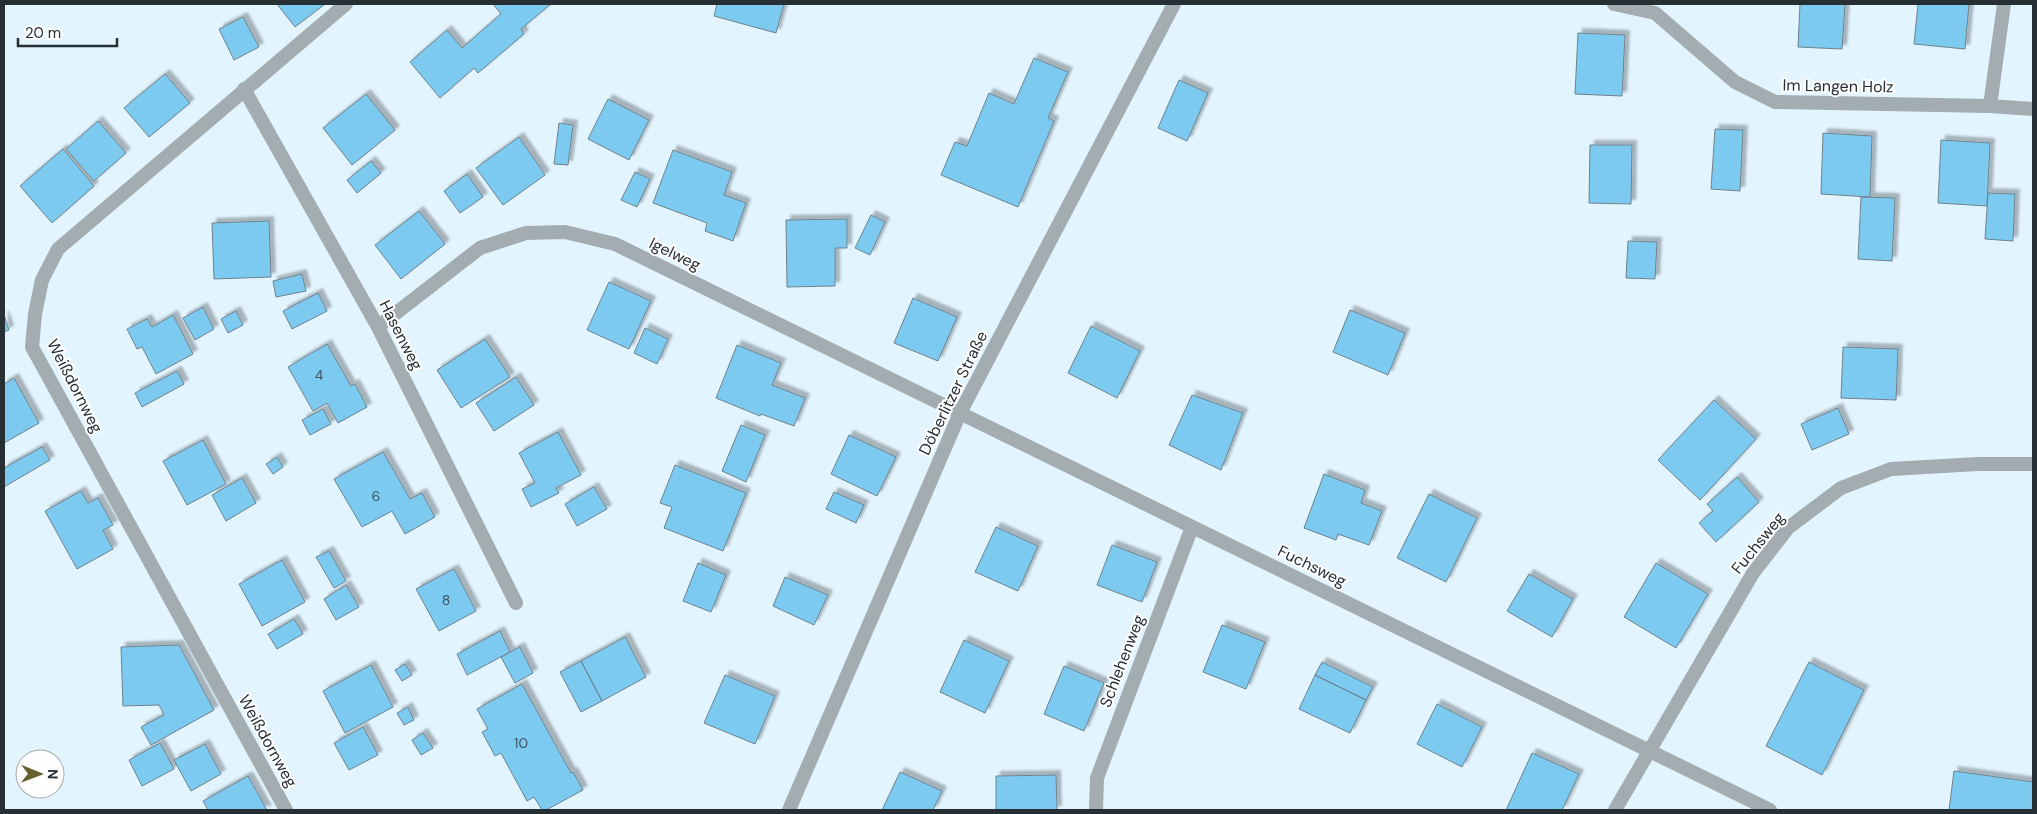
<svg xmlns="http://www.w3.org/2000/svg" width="2037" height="814" viewBox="0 0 2037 814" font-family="'DM Sans',sans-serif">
	<defs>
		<filter id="shadow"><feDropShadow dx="4.5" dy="-4.5" stdDeviation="1" flood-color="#0004"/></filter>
	</defs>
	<rect width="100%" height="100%" fill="#e2f4fe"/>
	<path fill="#7dcaf1" stroke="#6d828d" filter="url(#shadow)" d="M 277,4 L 325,4 L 295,27 Z
		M 493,4 L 551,4 L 521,29 L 524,34 L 478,73 L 474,68 L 440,98 L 410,62 L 447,30 L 462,48 L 501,14 Z
		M 717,4 L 784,4 L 776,33 L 714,16 Z
		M 1800,4 L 1845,4 L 1842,49 L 1798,47 Z
		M 1918,4 L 1969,4 L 1965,49 L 1914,44 Z
		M 243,17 L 259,47 L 234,60 L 219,29 Z
		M 1578,33 L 1625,35 L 1622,96 L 1575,94 Z
		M 1034,58 L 1068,72 L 1048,118 L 1054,121 L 1018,207 L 941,175 L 955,142 L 967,146 L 989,93 L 1014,104 Z
		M 165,74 L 190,103 L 149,137 L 124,108 Z
		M 1179,80 L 1208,93 L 1187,141 L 1158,128 Z
		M 366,94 L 395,130 L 352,165 L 323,128 Z
		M 608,99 L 649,120 L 629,160 L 588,139 Z
		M 98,121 L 126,153 L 94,181 L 66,149 Z
		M 559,123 L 573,125 L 568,165 L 554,164 Z
		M 1715,129 L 1743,130 L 1740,191 L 1711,189 Z
		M 1823,133 L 1872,136 L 1870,197 L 1821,194 Z
		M 519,137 L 545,175 L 503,205 L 476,168 Z
		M 1941,140 L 1990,143 L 1987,206 L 1938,203 Z
		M 1590,145 L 1632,145 L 1631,204 L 1589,203 Z
		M 63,149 L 94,186 L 52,223 L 20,186 Z
		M 673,150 L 732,172 L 724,195 L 746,203 L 733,241 L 705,231 L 707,223 L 653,203 Z
		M 371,161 L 381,173 L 357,193 L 347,180 Z
		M 635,172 L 650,179 L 637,207 L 621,200 Z
		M 467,174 L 483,197 L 460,213 L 444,191 Z
		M 1988,193 L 2015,194 L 2013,241 L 1985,239 Z
		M 1861,197 L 1895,198 L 1892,261 L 1858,259 Z
		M 419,211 L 445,244 L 401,279 L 375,245 Z
		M 871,215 L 885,222 L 870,255 L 855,248 Z
		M 847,219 L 847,248 L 835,248 L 835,286 L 787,287 L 786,220 Z
		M 269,221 L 271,277 L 214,279 L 212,223 Z
		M 1628,241 L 1657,242 L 1655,279 L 1626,278 Z
		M 302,274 L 306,291 L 276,297 L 273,281 Z
		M 609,282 L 651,301 L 629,349 L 587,330 Z
		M 318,293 L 327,311 L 292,329 L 283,311 Z
		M 913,298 L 957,317 L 938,361 L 894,343 Z
		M 203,307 L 214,329 L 195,340 L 183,318 Z
		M 1350,310 L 1405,333 L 1388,375 L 1333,352 Z
		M 236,311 L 243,325 L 228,333 L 221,319 Z
		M 4,315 L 9,330 L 4,332 Z
		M 173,315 L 193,354 L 156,374 L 142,347 L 137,349 L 127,329 L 147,319 L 152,327 Z
		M 1091,326 L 1140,351 L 1117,398 L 1068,373 Z
		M 645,328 L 668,339 L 657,364 L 634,353 Z
		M 485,339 L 510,377 L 461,408 L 437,370 Z
		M 327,344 L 351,386 L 355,384 L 367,407 L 338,423 L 327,403 L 313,411 L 288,367 Z
		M 737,345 L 781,363 L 772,385 L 805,398 L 794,426 L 761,414 L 760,416 L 716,398 Z
		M 1843,347 L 1898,349 L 1896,400 L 1841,398 Z
		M 177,371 L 184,384 L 142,407 L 135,393 Z
		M 516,377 L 534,405 L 494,431 L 476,403 Z
		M 14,378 L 39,423 L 4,443 L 4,384 Z
		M 1192,395 L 1243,413 L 1221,470 L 1169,445 Z
		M 1714,400 L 1756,439 L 1700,500 L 1658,460 Z
		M 1838,408 L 1849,434 L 1812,450 L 1801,424 Z
		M 323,409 L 331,424 L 310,435 L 302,420 Z
		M 741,425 L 765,435 L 746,482 L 722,471 Z
		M 558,432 L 581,475 L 556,488 L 559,493 L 531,507 L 522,489 L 535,483 L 519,453 Z
		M 849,435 L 896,457 L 877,496 L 831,474 Z
		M 203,440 L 226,484 L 187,505 L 163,461 Z
		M 42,447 L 50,460 L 4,487 L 4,468 Z
		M 383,452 L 410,499 L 422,493 L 435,517 L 405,534 L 392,511 L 362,527 L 334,479 Z
		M 277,457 L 283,467 L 273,474 L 266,464 Z
		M 675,465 L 746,493 L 723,551 L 664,528 L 672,507 L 660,503 Z
		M 1324,474 L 1365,490 L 1361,503 L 1382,511 L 1369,545 L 1338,534 L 1336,540 L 1304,528 Z
		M 1737,477 L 1759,502 L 1716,542 L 1699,523 L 1713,511 L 1707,504 Z
		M 242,478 L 256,503 L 226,521 L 212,495 Z
		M 594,487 L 607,509 L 577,526 L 565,504 Z
		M 81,491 L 88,503 L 98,498 L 113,525 L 103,530 L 113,549 L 77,569 L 45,511 Z
		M 834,492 L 864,505 L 856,523 L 826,509 Z
		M 1429,494 L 1477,518 L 1446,582 L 1397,558 Z
		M 996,527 L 1038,546 L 1018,591 L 975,572 Z
		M 1112,545 L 1157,562 L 1142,602 L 1097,585 Z
		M 329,551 L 346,581 L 334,588 L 316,557 Z
		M 282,560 L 305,602 L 262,626 L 239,584 Z
		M 698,563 L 726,575 L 711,612 L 683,601 Z
		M 1656,563 L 1708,594 L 1676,648 L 1624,617 Z
		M 454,569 L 476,611 L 439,631 L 416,589 Z
		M 1529,574 L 1573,599 L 1552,637 L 1507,611 Z
		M 785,577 L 828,595 L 814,625 L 773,606 Z
		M 346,585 L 359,607 L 336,620 L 324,599 Z
		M 294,619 L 303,634 L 277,649 L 268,634 Z
		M 1222,625 L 1265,642 L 1246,689 L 1203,672 Z
		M 500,631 L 510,652 L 467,675 L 457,654 Z
		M 625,637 L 646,677 L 602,701 L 581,661 Z
		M 964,640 L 1009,661 L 985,713 L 940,692 Z
		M 179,645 L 214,710 L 151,745 L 141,727 L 164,715 L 159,705 L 123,706 L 121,647 Z
		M 520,647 L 533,673 L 515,683 L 501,657 Z
		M 581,661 L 602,701 L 581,712 L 560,672 Z
		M 1322,662 L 1373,687 L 1366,700 L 1315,675 Z
		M 1809,662 L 1864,690 L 1822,775 L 1766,746 Z
		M 405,664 L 412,675 L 402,681 L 395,670 Z
		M 371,665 L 393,707 L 345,733 L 323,691 Z
		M 1064,666 L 1104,683 L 1084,731 L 1044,714 Z
		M 725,675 L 775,696 L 755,744 L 704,723 Z
		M 1315,675 L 1366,700 L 1350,733 L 1299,709 Z
		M 522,684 L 571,773 L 573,772 L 583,790 L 546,810 L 542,810 L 534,797 L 527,801 L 501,753 L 495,756 L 482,732 L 488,729 L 477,709 Z
		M 1437,704 L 1482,727 L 1462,767 L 1417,744 Z
		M 408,707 L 414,720 L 404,725 L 397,713 Z
		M 363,727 L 378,755 L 349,770 L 334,743 Z
		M 423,733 L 433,748 L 421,755 L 412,740 Z
		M 160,743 L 174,769 L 142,786 L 129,760 Z
		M 205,744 L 221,774 L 191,791 L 174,760 Z
		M 1532,753 L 1579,774 L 1562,810 L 1506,810 Z
		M 1954,771 L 2033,782 L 2033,810 L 1949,810 Z
		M 900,772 L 942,791 L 933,810 L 882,810 Z
		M 1056,775 L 1057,810 L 996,810 L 996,776 Z
		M 248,776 L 267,810 L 208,810 L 203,801 Z"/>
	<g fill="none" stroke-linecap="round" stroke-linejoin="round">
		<path stroke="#a3acb1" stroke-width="14" d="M 1614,4 L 1655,13 L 1735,82 L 1775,102 L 1990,106 L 2033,109
			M 244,89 L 378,327 L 516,603
			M 1990,106 L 2004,4
			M 378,327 L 480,248 L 526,233 L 565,232 L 615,244 L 1770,810
			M 286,810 L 32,347 L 35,314 L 42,280 L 58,249 L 346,4
			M 789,810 L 960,413 L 1174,4
			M 1096,810 L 1097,778 L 1192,527
			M 1615,810 L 1753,573 L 1788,528 L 1841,488 L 1891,469 L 1978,464 L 2033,464"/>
	</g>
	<g text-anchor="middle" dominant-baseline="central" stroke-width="4" stroke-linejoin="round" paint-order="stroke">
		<g font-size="14" fill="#3c5663">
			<text x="319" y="375">4</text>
			<text x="376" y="496">6</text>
			<text x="446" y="600">8</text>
			<text x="521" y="743">10</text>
		</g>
		<g font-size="16" fill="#262f34" stroke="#fefefe">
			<text transform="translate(1838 86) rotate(1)">Im Langen Holz</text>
			<text transform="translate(675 254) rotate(26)">Igelweg</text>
			<text transform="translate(401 335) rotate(63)">Hasenweg</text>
			<text transform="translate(75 386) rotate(63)">Weißdornweg</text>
			<text transform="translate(953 393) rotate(-64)">Döberlitzer Straße</text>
			<text transform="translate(1758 543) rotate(-51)">Fuchsweg</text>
			<text transform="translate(1312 566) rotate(26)">Fuchsweg</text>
			<text transform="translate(1122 661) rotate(-69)">Schlehenweg</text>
			<text transform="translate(268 741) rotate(61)">Weißdornweg</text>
		</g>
	</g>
	<rect width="2037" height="814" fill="none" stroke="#262f34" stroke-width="10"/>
	<g transform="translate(40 774) rotate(91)"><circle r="24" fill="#fefefe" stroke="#a8abad"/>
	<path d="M0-4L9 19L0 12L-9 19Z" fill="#64612e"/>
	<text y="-8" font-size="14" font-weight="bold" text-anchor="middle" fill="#262f34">N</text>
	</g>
	<path d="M18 38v8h99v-8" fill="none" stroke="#262f34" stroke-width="2.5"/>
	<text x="25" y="38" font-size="15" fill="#262f34" stroke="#fefefe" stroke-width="4" paint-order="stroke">20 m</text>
</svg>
